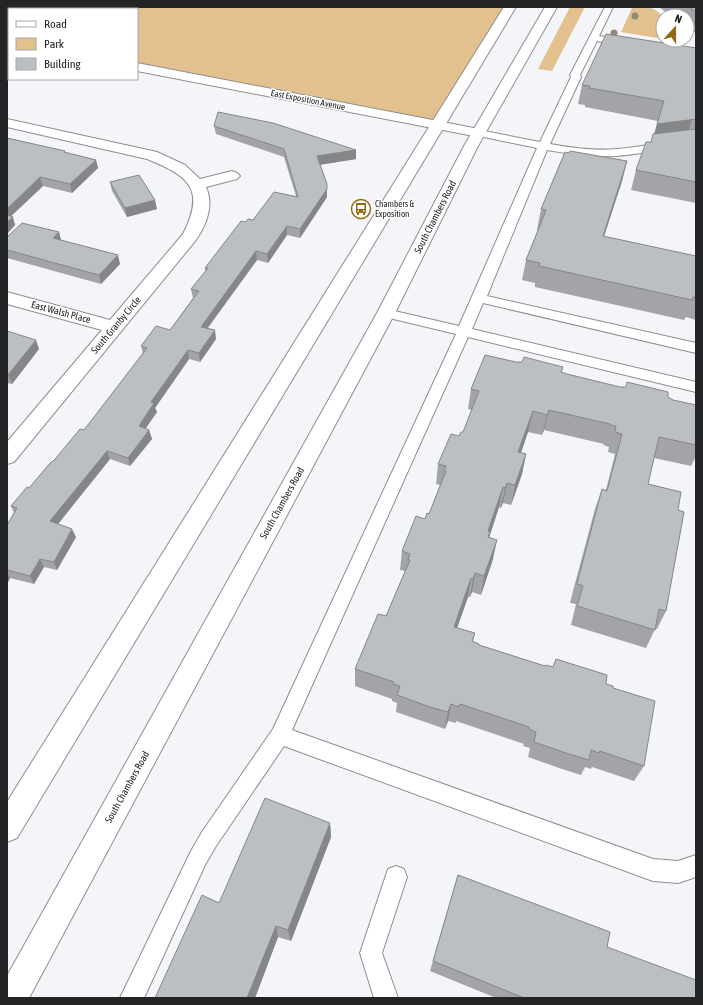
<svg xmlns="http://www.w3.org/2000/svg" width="703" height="1005" viewBox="0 0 703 1005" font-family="'Asap Condensed',sans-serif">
	<rect width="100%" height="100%" fill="#f3f5f8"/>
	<path fill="#e3c18f" d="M 115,7 L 510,7 L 438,125 L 137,67 L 137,9 L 113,9 Z
		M 570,7 L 585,7 L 552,71 L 538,69 Z
		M 644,7 L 654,9 L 663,16 L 663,39 L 621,32 L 632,8 Z"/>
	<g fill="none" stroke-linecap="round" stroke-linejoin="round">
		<g stroke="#8c8f91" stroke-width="2">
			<path id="lane" d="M 605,7 L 613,7 L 599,36 L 624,40 L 629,43 L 624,46 L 597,41 L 580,75 L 581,77 L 550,144 C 572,148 595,151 617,149 C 644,147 669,140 696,140 L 696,146 C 669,147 643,154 616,156 C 593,157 570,154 547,150 L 487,296 L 696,343 L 696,353 L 483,303 L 472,329 L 696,382 L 696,392 L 468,337 L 292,730 L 653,859 L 678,861 L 696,855 L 696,877 L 678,883 L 653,881 L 284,746 L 216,846 L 205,865 L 144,998 L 120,998 L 191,851 L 202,832 L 273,729 L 456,334 L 381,316 L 379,313 L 381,310 L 386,309 L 459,326 L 537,148 L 479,136 L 474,133 L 479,130 L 540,142 L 571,77 L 570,75 Z
				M 396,866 L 404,869 L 407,877 L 382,953 L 398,998 L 374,998 L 360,953 L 388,869 Z"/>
		</g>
		<g stroke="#8c8f91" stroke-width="2">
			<path id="street" d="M 7,119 L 157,152 L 185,165 L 200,179 L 232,171 L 237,173 L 240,176 L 237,179 L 206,187 C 214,205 207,224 196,240 L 14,462 L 7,464 L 7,442 L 102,330 L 7,304 L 7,292 L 110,320 L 183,234 C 206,189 189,176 147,159 L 7,127 Z"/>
		</g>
		<g stroke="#8c8f91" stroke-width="2">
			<path id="secondary" d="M 7,38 L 9,38 L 9,46 L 7,46 Z
				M 137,63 L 479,129 L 484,130 L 486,133 L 484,136 L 479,137 L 137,71 Z"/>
		</g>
		<g stroke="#8c8f91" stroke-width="2">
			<path id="primary" d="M 504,7 L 516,7 L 17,838 L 7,842 L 7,802 Z
				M 545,7 L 557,7 L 478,146 L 395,313 L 29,998 L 7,998 L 7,976 L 377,313 L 464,146 Z"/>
		</g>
		<use href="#lane" fill="#fff" fill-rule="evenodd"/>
		<use href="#street" fill="#fff" fill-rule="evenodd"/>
		<use href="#secondary" fill="#fff" fill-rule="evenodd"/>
		<use href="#primary" fill="#fff" fill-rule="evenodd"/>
	</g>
	<g fill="#938875">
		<circle cx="635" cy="16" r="3.5"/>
		<circle cx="614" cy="33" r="3.5"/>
	</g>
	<path fill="#a2a4a7" d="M 659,7 L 696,7 L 696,33 L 687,27 L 687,16 L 671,16 Z
		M 696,48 L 696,203 L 631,190 L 636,170 L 651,142 L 654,134 L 658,121 L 585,107 L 585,105 L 578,104 L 582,85 Z
		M 214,126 L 356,150 L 356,159 L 320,165 L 327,197 L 300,238 L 287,235 L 268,263 L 257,260 L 208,328 L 216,339 L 200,362 L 189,359 L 155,408 L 157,412 L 145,429 L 149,430 L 152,439 L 130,466 L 110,459 L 58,524 L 76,537 L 57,570 L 44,567 L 34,584 L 10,578 L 7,584 L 7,525 L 14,513 L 11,506 L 29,488 L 52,462 L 84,430 L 143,354 L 141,346 L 170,330 L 193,298 L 191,289 L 205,272 L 205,268 L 245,222 L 253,220 L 296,196 L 284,157 L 216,134 Z
		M 7,138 L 65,151 L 66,153 L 96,160 L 98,168 L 72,193 L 43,186 L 11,216 L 15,225 L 7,234 Z
		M 627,161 L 622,181 L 604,237 L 696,256 L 696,320 L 686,317 L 684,320 L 535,287 L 535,283 L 522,280 L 526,260 L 538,230 L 537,230 L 541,209 Z
		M 110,182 L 157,209 L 127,217 L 112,191 Z
		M 59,232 L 61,240 L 120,264 L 101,284 L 7,258 L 7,237 Z
		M 7,331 L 39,349 L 12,384 L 7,383 Z
		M 516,362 L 561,372 L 567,374 L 620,387 L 668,397 L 673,400 L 696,405 L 696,456 L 691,466 L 654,458 L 648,484 L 678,510 L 666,611 L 657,629 L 655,629 L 646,648 L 571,625 L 576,604 L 570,603 L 573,591 L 595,509 L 602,489 L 606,490 L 615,454 L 608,452 L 609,447 L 603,445 L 604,444 L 544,430 L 542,435 L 528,432 L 521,453 L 526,454 L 522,474 L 511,505 L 503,503 L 501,508 L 499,507 L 489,537 L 493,559 L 481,595 L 472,592 L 470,597 L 468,597 L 457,628 L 475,633 L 473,641 L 479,645 L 545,666 L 553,667 L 556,659 L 606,684 L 613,688 L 644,766 L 634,781 L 592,767 L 591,769 L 585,767 L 581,775 L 562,769 L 528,757 L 530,748 L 523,746 L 524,744 L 456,721 L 456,723 L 448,721 L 445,729 L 428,723 L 396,712 L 397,703 L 392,701 L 392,699 L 355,686 L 355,669 L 386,616 L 405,571 L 400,570 L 402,551 L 425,519 L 429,514 L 440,485 L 436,484 L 438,464 L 459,436 L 463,432 L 472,410 L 468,409 L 471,389 Z
		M 330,823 L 331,837 L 291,941 L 278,937 L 255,998 L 155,998 L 219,903 Z
		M 458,875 L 607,947 L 696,998 L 496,998 L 430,971 Z"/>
	<path fill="#848688" d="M 692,119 L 686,139 L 652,143 L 657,124 Z
		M 356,150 L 356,159 L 318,165 L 317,156 Z
		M 96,160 L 98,168 L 72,193 L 70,184 Z
		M 627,161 L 622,181 L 597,257 L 603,236 Z
		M 40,177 L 43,186 L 7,220 L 7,209 Z
		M 327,184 L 327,197 L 300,238 L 300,229 Z
		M 155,200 L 157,209 L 127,217 L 125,208 Z
		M 13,217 L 15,225 L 7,234 L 7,222 Z
		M 287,226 L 287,235 L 268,263 L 267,254 Z
		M 59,232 L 61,241 L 53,238 Z
		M 256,251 L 257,260 L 202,335 L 201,327 Z
		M 118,255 L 120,264 L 101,284 L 99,275 Z
		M 215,330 L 216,339 L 200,362 L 199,353 Z
		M 36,340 L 39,349 L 12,384 L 8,375 Z
		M 188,350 L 189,359 L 155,408 L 157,412 L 141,435 L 139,426 L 151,402 Z
		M 549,410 L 544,430 L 542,435 L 547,415 Z
		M 533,411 L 528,432 L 514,472 L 518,452 Z
		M 149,430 L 152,439 L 130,466 L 128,458 Z
		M 107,451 L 110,459 L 54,529 L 50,521 Z
		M 526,454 L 522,474 L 511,505 L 515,485 Z
		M 507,483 L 503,503 L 501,508 L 505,488 Z
		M 503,487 L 499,507 L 489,538 L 486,551 L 488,531 Z
		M 72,529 L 76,537 L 57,570 L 54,562 Z
		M 497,540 L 493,559 L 481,595 L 484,576 Z
		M 40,559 L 44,567 L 34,584 L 30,576 Z
		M 7,572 L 10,578 L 7,584 Z
		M 475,573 L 472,592 L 470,597 L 473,579 Z
		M 471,578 L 468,597 L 451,645 L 454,627 Z
		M 451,704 L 448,721 L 445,729 L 448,712 Z
		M 330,823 L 331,837 L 291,941 L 288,930 Z
		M 276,926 L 278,937 L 255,998 L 247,998 Z"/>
	<path fill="#bcbfc2" stroke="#848688" d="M 689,7 L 696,7 L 696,12 Z
		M 606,34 L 696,48 L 696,119 L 657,124 L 664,101 L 589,88 L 590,86 L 582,85 Z
		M 218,112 L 273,123 L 356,150 L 317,156 L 327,184 L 327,189 L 300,229 L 287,226 L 267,254 L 256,251 L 201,327 L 215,330 L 199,353 L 188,350 L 151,402 L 154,403 L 139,426 L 149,430 L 128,458 L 107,451 L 50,521 L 72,529 L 54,562 L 40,559 L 30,576 L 7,570 L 7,525 L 17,508 L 11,506 L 27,487 L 29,488 L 51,462 L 52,462 L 56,458 L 80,429 L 84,430 L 147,348 L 141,346 L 156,326 L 170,330 L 199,291 L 191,289 L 208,268 L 205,268 L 241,221 L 245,222 L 248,219 L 253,220 L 274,192 L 298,197 L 284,149 L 214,126 Z
		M 696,129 L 696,182 L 636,170 L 646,142 L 651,142 L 653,134 Z
		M 7,138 L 65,151 L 64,152 L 96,160 L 70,184 L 40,177 L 7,209 Z
		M 570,151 L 627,161 L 603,236 L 696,256 L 696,297 L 693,297 L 692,300 L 539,266 L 540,263 L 526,260 L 545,213 L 546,210 L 541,209 L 565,152 L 569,153 Z
		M 139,175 L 155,200 L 125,208 L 110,182 Z
		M 7,215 L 13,217 L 7,222 Z
		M 22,223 L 59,232 L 53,238 L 118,255 L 99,275 L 7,250 L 7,237 Z
		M 7,331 L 36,340 L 8,375 L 7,375 Z
		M 485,355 L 516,362 L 522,362 L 524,357 L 563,367 L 561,372 L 567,374 L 620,387 L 626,387 L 627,382 L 668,392 L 668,397 L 673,400 L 696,405 L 696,445 L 659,437 L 648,484 L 681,492 L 678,510 L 684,512 L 666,611 L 659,609 L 655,630 L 577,606 L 583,586 L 577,584 L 580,572 L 602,489 L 607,491 L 622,434 L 615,432 L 616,426 L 610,425 L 610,424 L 549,410 L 547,415 L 533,411 L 518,452 L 526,454 L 515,485 L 507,483 L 505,488 L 503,487 L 488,531 L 490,532 L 488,537 L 497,540 L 484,576 L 475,573 L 473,579 L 471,578 L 454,627 L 475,633 L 472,641 L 479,644 L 479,645 L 545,666 L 546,665 L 553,667 L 556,659 L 607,675 L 606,684 L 613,686 L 613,688 L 655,701 L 644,766 L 600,751 L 599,753 L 591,750 L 589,760 L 569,754 L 534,742 L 536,732 L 529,729 L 529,727 L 460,704 L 459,707 L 451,704 L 448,712 L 430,707 L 397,695 L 400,686 L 393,684 L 394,682 L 355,669 L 378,614 L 386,616 L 410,560 L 408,559 L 410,554 L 402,551 L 416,516 L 425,519 L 427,513 L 429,514 L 446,471 L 444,471 L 446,466 L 438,464 L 451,434 L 459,436 L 461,432 L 463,432 L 479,391 L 471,389 Z
		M 265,798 L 330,823 L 288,930 L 276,926 L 247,998 L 155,998 L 202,895 L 219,903 Z
		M 458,875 L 610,932 L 607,947 L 696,980 L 696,998 L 524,998 L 433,961 Z"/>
	<defs>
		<g id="bus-ring" transform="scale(1)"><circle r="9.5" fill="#fff" stroke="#946814" stroke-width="1.5"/><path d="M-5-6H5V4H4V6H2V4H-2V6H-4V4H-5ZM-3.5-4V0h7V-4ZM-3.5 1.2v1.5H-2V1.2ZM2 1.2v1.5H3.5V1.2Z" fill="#946814"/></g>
	</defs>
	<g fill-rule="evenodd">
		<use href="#bus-ring" x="361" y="209"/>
	</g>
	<g text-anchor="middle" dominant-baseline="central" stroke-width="3" stroke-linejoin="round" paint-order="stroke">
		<g font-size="9" fill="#232425" stroke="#fff">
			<text transform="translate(308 100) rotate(11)">East Exposition Avenue</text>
		</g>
		<g font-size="9" fill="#232425" stroke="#fff" text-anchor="start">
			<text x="375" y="204">Chambers &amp;<tspan x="375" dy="10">Exposition</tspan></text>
		</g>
		<g font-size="10" fill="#232425" stroke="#fff">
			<text transform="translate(435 217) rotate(-63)">South Chambers Road</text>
			<text transform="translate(61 312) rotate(15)">East Walsh Place</text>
			<text transform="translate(116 325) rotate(-50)">South Granby Circle</text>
			<text transform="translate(282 503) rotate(-61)">South Chambers Road</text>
			<text transform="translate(127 787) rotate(-61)">South Chambers Road</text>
		</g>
	</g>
	<rect width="703" height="1005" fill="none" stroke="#232425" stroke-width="16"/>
	<rect x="8" y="8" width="130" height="72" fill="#ffffff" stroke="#a7a7a8"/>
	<rect x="16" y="21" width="20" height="6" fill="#ffffff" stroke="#a7a7a8"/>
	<text x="44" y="28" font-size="12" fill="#232425">Road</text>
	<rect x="16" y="38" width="20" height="12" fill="#e3c18f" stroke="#a7a7a8"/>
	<text x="44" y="48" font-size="12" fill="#232425">Park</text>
	<rect x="16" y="58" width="20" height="12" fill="#bcbfc2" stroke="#a7a7a8"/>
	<text x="44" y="68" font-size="12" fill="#232425">Building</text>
	<g transform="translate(675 28) rotate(21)"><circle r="19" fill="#ffffff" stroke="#a7a7a8"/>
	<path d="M0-3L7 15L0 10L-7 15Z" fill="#946814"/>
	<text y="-6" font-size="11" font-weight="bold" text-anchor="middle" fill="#232425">N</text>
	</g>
</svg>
